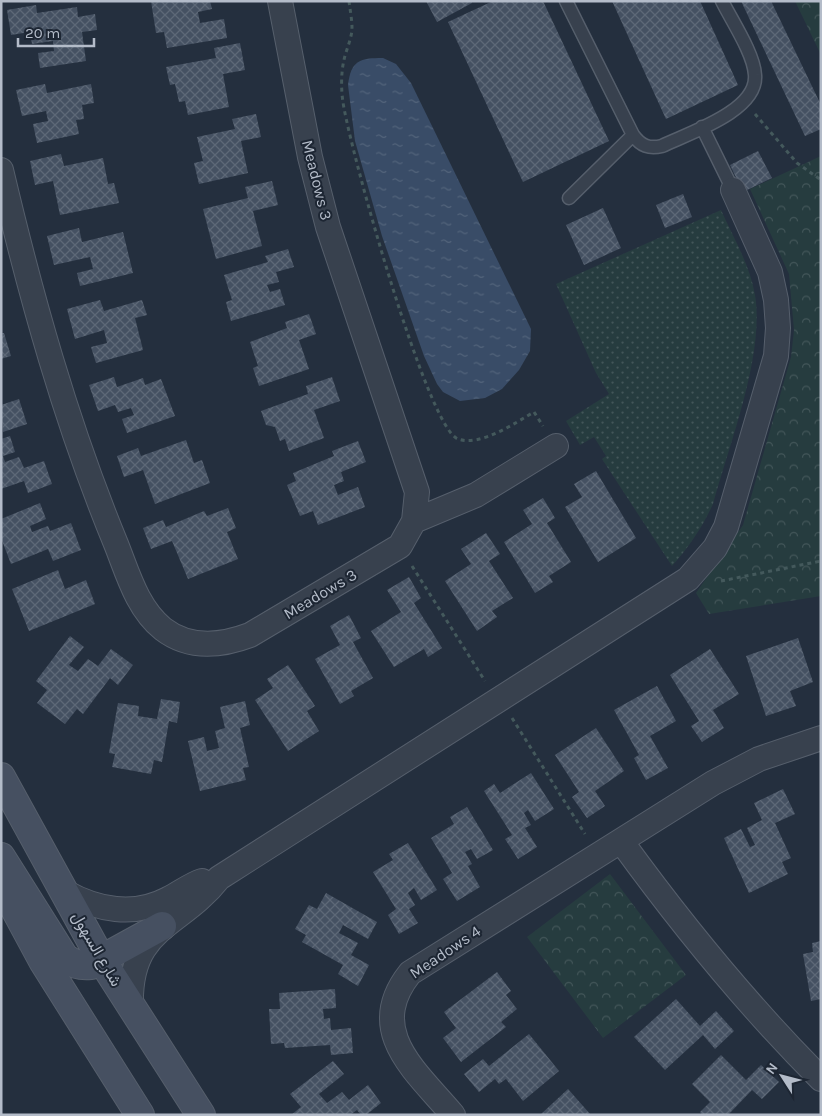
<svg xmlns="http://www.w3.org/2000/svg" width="822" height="1116" viewBox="0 0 822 1116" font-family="Karla,Vazirmatn,sans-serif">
	<defs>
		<pattern id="grass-dots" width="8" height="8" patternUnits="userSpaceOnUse" patternTransform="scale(1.25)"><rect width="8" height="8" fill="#263c3f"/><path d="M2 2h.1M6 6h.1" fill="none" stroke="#435659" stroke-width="1.8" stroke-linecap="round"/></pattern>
		<pattern id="park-crowns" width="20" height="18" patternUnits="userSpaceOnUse" patternTransform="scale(1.25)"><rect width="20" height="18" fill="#263c3f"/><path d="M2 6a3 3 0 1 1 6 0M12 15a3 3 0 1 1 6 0" fill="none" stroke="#435659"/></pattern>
		<pattern id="water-ripples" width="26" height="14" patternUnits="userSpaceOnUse" patternTransform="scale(1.25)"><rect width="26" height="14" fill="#394c67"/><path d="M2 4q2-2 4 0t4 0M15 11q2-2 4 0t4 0" fill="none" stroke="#53647b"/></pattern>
		<pattern id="building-cross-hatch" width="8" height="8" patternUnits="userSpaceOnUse" patternTransform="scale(1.25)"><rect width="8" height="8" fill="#455162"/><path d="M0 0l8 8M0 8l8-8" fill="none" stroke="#5d6877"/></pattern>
	</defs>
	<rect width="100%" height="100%" fill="#242f3e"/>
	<path fill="url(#grass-dots)" d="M 721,210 C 733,237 750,265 755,295 C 765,354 729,445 713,504 C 702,528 689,547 672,566 L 602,459 L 606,456 L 594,437 L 580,445 L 566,421 L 609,394 L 596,373 L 556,284 Z"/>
	<path fill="url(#park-crowns)" d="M 795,1 L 821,1 L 821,55 Z
		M 821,156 L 821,596 L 709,614 L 696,593 L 743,525 L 791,357 L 794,330 L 789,274 L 750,189 Z
		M 610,874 L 686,975 L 603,1038 L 527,937 Z"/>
	<path fill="url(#water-ripples)" d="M 383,58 L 396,64 L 411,83 L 531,329 L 530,351 L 519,370 L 502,389 L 485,398 L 460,401 L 443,392 L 437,384 L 424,356 L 382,236 L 355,141 L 348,85 C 351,60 360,58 383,58 Z"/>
	<path fill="url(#building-cross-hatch)" d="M 151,1 L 210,1 L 212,9 L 198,12 L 200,23 L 224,19 L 227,38 L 167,48 L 164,32 L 156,33 Z
		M 426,1 L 471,1 L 472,3 L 437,22 Z
		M 493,1 L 543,1 L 609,141 L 523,182 L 448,22 Z
		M 612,1 L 700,1 L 738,85 L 666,119 Z
		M 741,1 L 771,1 L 821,105 L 821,129 L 805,136 Z
		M 36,5 L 37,13 L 77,7 L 78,17 L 95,14 L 97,30 L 82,32 L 86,61 L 40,68 L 38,53 L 54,51 L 53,41 L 32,44 L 30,32 L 11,35 L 7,10 Z
		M 240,43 L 245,70 L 223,74 L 229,107 L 188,115 L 185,101 L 179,102 L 175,84 L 170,85 L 166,67 L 216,58 L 214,48 Z
		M 45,84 L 47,93 L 91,84 L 94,103 L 82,105 L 84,119 L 76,120 L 79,134 L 37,143 L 33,124 L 48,121 L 46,111 L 22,116 L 16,90 Z
		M 256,114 L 261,137 L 241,141 L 248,173 L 199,184 L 194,163 L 203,161 L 197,137 L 235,129 L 232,119 Z
		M 758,151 L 772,178 L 743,192 L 730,165 Z
		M 61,154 L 64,166 L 103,158 L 108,184 L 114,183 L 119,203 L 60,215 L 53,181 L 35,185 L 30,161 Z
		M 272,181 L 278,205 L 253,211 L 262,246 L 216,259 L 203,209 L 248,198 L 245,187 Z
		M 683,194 L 692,217 L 665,228 L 656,205 Z
		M 603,208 L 621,248 L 584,265 L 566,225 Z
		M 79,228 L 82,242 L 123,232 L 133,273 L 80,286 L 77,273 L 93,269 L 90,257 L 54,265 L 47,236 Z
		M 288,249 L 294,267 L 276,272 L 279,282 L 267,285 L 270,292 L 280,289 L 285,305 L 231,321 L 226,302 L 232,300 L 224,275 L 268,262 L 265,256 Z
		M 100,300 L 104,311 L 142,300 L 147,315 L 135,318 L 143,350 L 96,363 L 91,347 L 107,343 L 104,330 L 75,339 L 67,309 Z
		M 309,314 L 316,334 L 299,340 L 309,369 L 259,386 L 253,368 L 258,366 L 250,342 L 287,328 L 285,322 Z
		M 1,333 L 4,333 L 11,356 L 1,359 Z
		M 114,377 L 117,387 L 143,378 L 145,385 L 161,379 L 175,416 L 127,433 L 122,419 L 134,415 L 131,408 L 118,412 L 115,405 L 98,411 L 89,385 Z
		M 332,377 L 340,401 L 314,410 L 324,438 L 289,451 L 285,439 L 280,441 L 275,427 L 266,425 L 261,411 L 308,394 L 306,386 Z
		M 19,399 L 27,424 L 3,432 L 1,405 Z
		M 10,436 L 15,452 L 3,456 L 5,462 L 19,457 L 24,468 L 44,461 L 52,484 L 28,493 L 24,481 L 1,489 L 1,439 Z
		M 186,440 L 194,463 L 202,460 L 210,483 L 155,504 L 143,470 L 124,477 L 117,456 L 138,448 L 141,456 Z
		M 358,441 L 366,462 L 341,472 L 344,481 L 334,485 L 338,495 L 358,487 L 365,507 L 318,525 L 313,511 L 300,516 L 287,485 L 296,481 L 293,473 L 334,456 L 332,451 Z
		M 596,471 L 636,538 L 598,562 L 565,507 L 582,497 L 574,484 Z
		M 543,498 L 555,518 L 547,523 L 571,562 L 549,576 L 553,582 L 535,593 L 504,542 L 532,524 L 523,510 Z
		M 40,503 L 46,519 L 30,526 L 32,532 L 48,526 L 50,531 L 71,523 L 81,550 L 53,561 L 48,549 L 11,564 L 1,538 L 1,519 Z
		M 228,508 L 236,528 L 227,532 L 238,559 L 188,579 L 172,541 L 151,549 L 143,528 L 163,520 L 166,527 L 204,511 L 207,516 Z
		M 486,533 L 500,554 L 489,561 L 513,598 L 492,611 L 497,617 L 477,631 L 445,581 L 471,564 L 461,549 Z
		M 58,570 L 65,589 L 86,580 L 95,604 L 29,631 L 12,589 Z
		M 409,577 L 421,598 L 414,603 L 442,648 L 428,657 L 424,649 L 394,667 L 371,631 L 401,612 L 387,590 Z
		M 349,615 L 361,638 L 353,642 L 373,678 L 351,691 L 354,696 L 340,704 L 315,659 L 340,645 L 330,626 Z
		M 70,636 L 84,647 L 69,665 L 78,671 L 88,659 L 98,666 L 111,649 L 133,665 L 118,685 L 110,678 L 83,714 L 77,709 L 65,724 L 37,703 L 47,690 L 36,681 Z
		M 798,638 L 813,682 L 790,691 L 796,706 L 766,716 L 746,656 Z
		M 710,649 L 739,694 L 713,710 L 724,728 L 702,742 L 691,726 L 699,721 L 670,675 Z
		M 288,665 L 315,706 L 307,711 L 319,731 L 288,751 L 255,700 L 273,688 L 267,679 Z
		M 657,686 L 676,721 L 650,736 L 668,768 L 646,780 L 634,758 L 639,755 L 614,710 Z
		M 161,699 L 180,702 L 177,723 L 169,721 L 162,762 L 154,760 L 151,774 L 112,767 L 115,754 L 109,753 L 118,703 L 139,706 L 138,716 L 157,719 Z
		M 245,701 L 250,725 L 240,728 L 249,767 L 243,768 L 246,780 L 200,791 L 188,741 L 204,737 L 207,751 L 219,748 L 215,731 L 225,728 L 220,707 Z
		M 596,728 L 624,771 L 595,791 L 605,806 L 587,818 L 572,797 L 579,792 L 555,755 Z
		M 531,773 L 554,809 L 535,821 L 528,810 L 524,813 L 531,825 L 525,828 L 537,847 L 518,859 L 505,839 L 512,835 L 484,791 L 494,784 L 500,793 Z
		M 783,789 L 795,814 L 775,823 L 791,858 L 782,862 L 788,874 L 749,893 L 724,838 L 741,829 L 750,847 L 755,845 L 747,828 L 762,820 L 754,803 Z
		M 467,807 L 493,850 L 477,859 L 471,849 L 465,852 L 472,864 L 468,866 L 480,887 L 457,901 L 443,879 L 452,873 L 431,838 L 454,824 L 450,817 Z
		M 408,843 L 437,890 L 421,900 L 414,888 L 408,893 L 415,905 L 409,909 L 418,923 L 399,934 L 388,915 L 396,909 L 373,872 L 393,860 L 389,854 Z
		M 326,893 L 377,922 L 368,939 L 343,925 L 339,933 L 358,943 L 351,955 L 369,965 L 358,986 L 338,974 L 343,965 L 302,942 L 306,935 L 295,929 L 309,905 L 317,909 Z
		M 821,941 L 821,999 L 811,1001 L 803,954 L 813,952 L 812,943 Z
		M 497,972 L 511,991 L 506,995 L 517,1009 L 501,1022 L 506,1027 L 461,1062 L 443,1038 L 456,1028 L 444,1012 Z
		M 335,989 L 336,1008 L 323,1009 L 324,1019 L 330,1018 L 331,1030 L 351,1028 L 353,1053 L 331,1055 L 330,1045 L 285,1048 L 284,1043 L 271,1044 L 269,1009 L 280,1009 L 279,993 Z
		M 676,999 L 700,1026 L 716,1011 L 734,1031 L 715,1049 L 703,1035 L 665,1070 L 634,1037 Z
		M 529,1034 L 559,1071 L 523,1101 L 506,1079 L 499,1084 L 495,1079 L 479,1092 L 464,1074 L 483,1059 L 489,1066 Z
		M 721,1055 L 746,1080 L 761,1065 L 779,1082 L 762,1099 L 752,1090 L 728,1115 L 702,1115 L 700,1112 L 710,1102 L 692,1084 Z
		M 333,1061 L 344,1074 L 319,1094 L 327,1103 L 342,1092 L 349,1100 L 368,1085 L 381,1103 L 366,1115 L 361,1115 L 357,1110 L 350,1115 L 291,1115 L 301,1107 L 290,1094 Z
		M 568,1089 L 591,1115 L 540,1115 Z"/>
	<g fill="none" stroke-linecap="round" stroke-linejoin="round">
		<g stroke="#565f6c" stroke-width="15">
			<path id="service" d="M 566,1 L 633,135 C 641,146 649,149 662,146 C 689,133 758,111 755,75 C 754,54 732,21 722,1
				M 702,127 L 733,190
				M 569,198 L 633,135"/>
		</g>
		<g stroke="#565f6c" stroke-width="26">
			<path id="minor" d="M 1,170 C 31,297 66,423 116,544 C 128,574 137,608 163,629 C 189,649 221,646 250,635 L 400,546 L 414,521 L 417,492 L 328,227 L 310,157 L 280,1
				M 414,521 L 476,495 L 556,446
				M 621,841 C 682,925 747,1005 821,1079
				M 65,892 C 97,910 134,917 168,899 C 180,893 190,885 202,881
				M 131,1008 C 128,926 179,929 219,878 L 688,579 L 715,548 L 726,527 L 776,356 L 778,328 L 776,300 L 770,272 L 733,190
				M 453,1115 C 416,1071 364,1031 410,973 L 713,783 L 759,759 L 821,738"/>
		</g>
		<g stroke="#565f6c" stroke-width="30">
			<path id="secondary" d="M 1,777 L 101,959 L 201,1115
				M 1,857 L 64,957 C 73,964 79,966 91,965 L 162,926
				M 1,883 L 43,961 L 140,1115"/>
		</g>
		<path stroke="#44595c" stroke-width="3" stroke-dasharray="4 4" stroke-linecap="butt" d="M 349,1 C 350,10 352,19 352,28 C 352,38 346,50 344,60 C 341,72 341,90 343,102 C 349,146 427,428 458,439 C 480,447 515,423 534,412 L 543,426
			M 755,114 L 797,163 L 821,180
			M 412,566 L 485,681
			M 721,581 L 821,561
			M 512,718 L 585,834"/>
		<use href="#service" stroke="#38414e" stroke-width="12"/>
		<use href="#minor" stroke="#38414e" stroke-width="24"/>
		<use href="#secondary" stroke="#465061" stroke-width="28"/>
	</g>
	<g text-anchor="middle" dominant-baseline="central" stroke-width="4" stroke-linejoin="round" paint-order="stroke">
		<g font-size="16" fill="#b4bcc9" stroke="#1d2633">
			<text transform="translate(317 180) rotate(76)">Meadows 3</text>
			<text transform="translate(320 594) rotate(-31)">Meadows 3</text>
			<text transform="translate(97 949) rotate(60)">شارع السهول</text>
			<text transform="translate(445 952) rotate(-34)">Meadows 4</text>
		</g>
	</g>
	<rect width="822" height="1116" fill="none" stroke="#b4bcc9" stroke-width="5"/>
	<g transform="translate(782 1076) rotate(306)" stroke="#1d2633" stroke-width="4" paint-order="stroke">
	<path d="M0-4L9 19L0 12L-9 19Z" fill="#b4bcc9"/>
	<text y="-8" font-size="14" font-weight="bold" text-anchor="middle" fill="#b4bcc9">N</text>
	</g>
	<path d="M18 38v8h76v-8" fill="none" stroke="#b4bcc9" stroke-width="2.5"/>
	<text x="25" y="38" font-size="15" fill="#b4bcc9" stroke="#1d2633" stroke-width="4" paint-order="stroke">20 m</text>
</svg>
